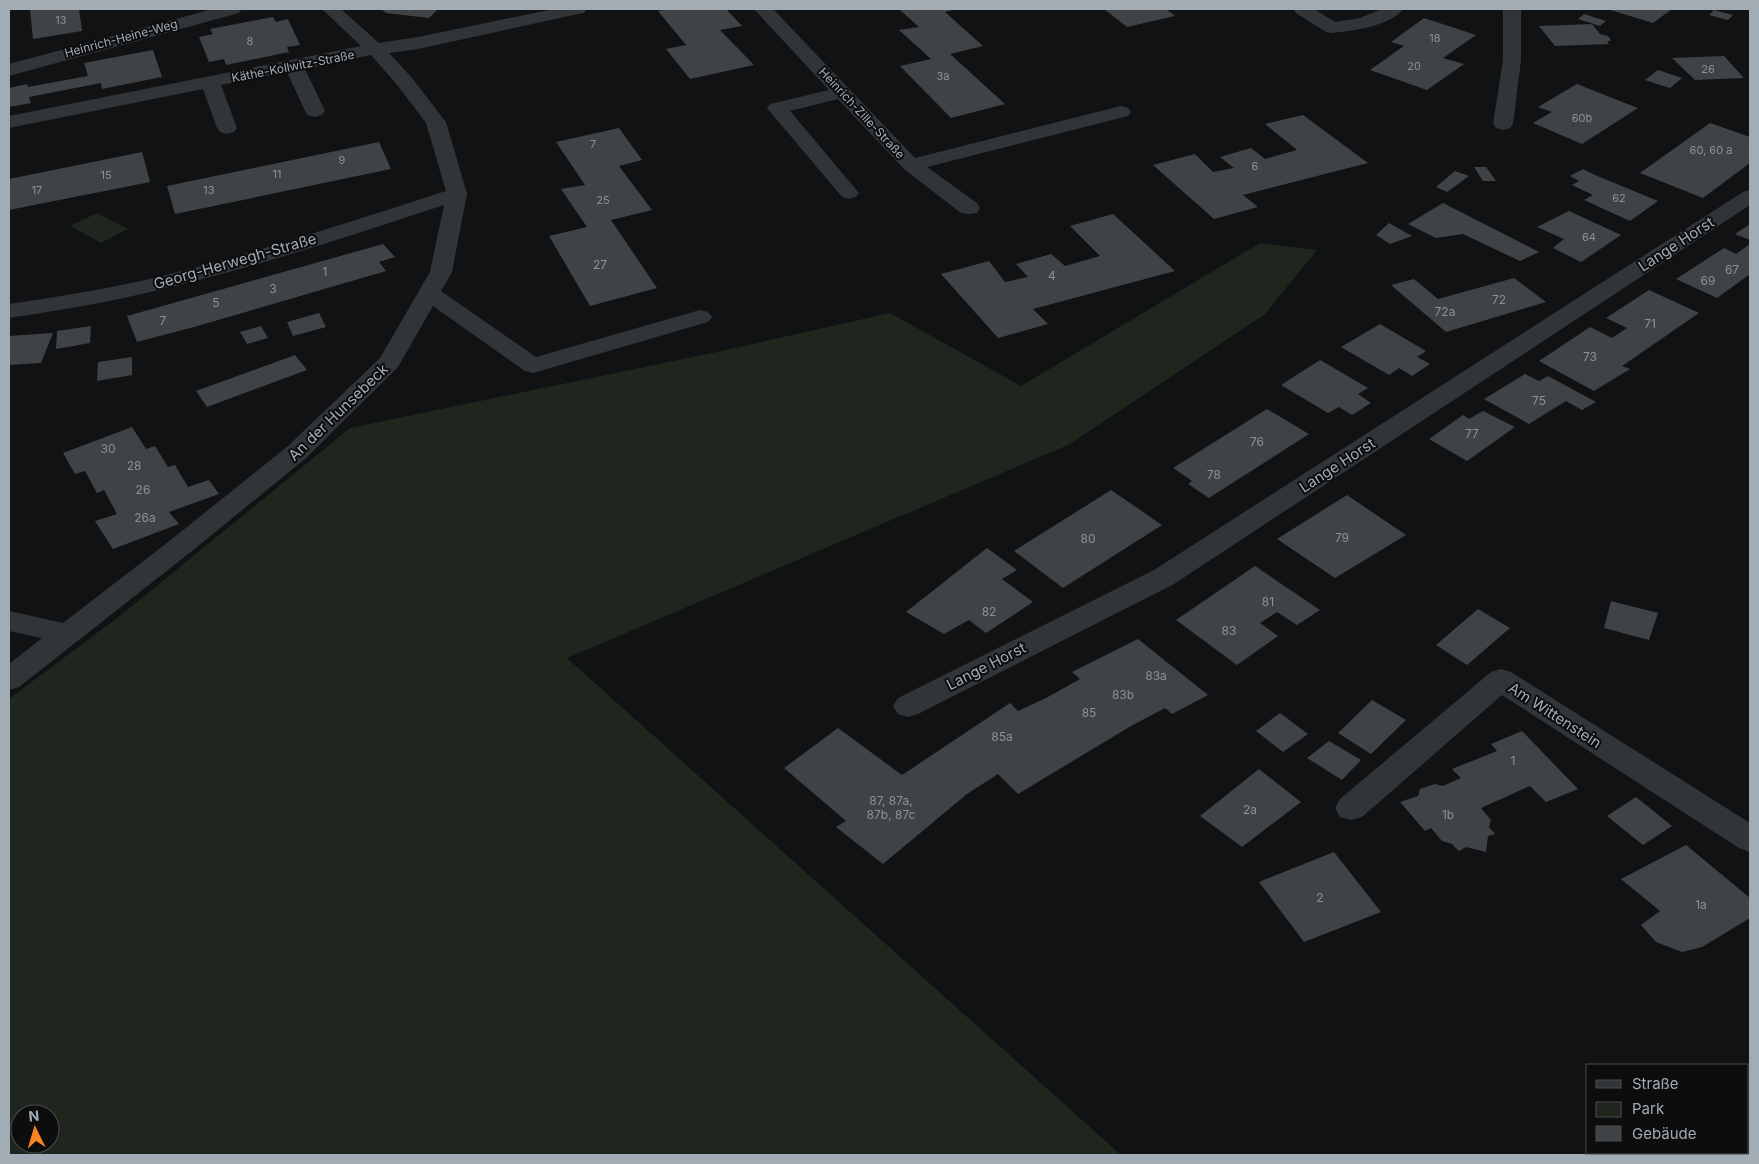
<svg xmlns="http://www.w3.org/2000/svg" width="1759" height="1164" viewBox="0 0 1759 1164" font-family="Inter,sans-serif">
	<rect width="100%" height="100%" fill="#111213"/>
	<path fill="#1e261e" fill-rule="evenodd" d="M 97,213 L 128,229 L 101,243 L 70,226 Z
		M 1260,243 L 1317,250 L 1264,315 L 1068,445 L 567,658 L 1121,1155 L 9,1155 L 9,699 L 121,615 L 350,428 L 717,352 L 890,313 L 1021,386 ZM 20,1114 L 50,1114 L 50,1144 L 20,1144 Z"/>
	<path fill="#404346" d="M 30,9 L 79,9 L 82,31 L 33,39 Z
		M 381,9 L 438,9 L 429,18 L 386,13 Z
		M 667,9 L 726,9 L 742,26 L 720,30 L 754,65 L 690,79 L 666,49 L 686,45 L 658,11 Z
		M 899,9 L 956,9 L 945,12 L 983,46 L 950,54 L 1005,104 L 951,118 L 900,66 L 931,59 L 899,30 L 919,27 Z
		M 1104,9 L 1166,9 L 1175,16 L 1127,27 Z
		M 1607,9 L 1672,9 L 1653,23 Z
		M 1714,10 L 1733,15 L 1728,20 L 1709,15 Z
		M 1584,14 L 1606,21 L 1600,26 L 1578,19 Z
		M 273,17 L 276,22 L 288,19 L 300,45 L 287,47 L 289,52 L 226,65 L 224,59 L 209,62 L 199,37 L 213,34 L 210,29 Z
		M 1424,18 L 1476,35 L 1443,58 L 1464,64 L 1427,90 L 1370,70 L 1404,46 L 1391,42 Z
		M 1592,24 L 1600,34 L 1608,36 L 1611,40 L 1607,42 L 1609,44 L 1555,46 L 1539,26 Z
		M 153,50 L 162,77 L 102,89 L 101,83 L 29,97 L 31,103 L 9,107 L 9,88 L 27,84 L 28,87 L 88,76 L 84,63 Z
		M 1724,56 L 1744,78 L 1695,80 L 1672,58 Z
		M 1658,70 L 1682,78 L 1670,88 L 1645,80 Z
		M 1577,84 L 1630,105 L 1638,108 L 1582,144 L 1533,123 L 1552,112 L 1538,107 Z
		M 1303,115 L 1368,163 L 1243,195 L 1258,207 L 1214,219 L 1153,165 L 1195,154 L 1213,172 L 1234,168 L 1220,157 L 1251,148 L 1265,159 L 1297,150 L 1265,124 Z
		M 1710,123 L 1750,137 L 1750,163 L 1703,198 L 1640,173 Z
		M 619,128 L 642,160 L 619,166 L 652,210 L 611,220 L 657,288 L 590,306 L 549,236 L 587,227 L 561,189 L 585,185 L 556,142 Z
		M 379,142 L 391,169 L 175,214 L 167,186 Z
		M 142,152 L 150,182 L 9,210 L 9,179 Z
		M 1474,167 L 1486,167 L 1496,181 L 1483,181 Z
		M 1583,169 L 1595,175 L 1658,201 L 1630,221 L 1584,200 L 1593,195 L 1572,185 L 1579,181 L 1570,176 Z
		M 1455,171 L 1469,176 L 1447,192 L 1436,187 Z
		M 1443,203 L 1539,252 L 1520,261 L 1463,234 L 1436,238 L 1408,224 Z
		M 1569,211 L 1621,235 L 1581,262 L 1553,248 L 1564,239 L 1537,227 Z
		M 1113,214 L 1175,271 L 1033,309 L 1048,324 L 998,338 L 941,274 L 989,261 L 1005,282 L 1028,277 L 1016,264 L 1051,254 L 1065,266 L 1100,256 L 1070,226 Z
		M 1389,223 L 1412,236 L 1390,244 L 1376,235 Z
		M 1750,224 L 1750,240 L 1735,234 Z
		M 383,244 L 395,257 L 379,262 L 386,271 L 194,327 L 137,342 L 127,316 Z
		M 1750,244 L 1750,274 L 1717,298 L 1676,279 L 1724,248 L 1736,254 Z
		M 1514,278 L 1546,302 L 1446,332 L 1391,285 L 1414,279 L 1438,299 Z
		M 1649,290 L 1699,313 L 1622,366 L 1630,369 L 1594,391 L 1539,361 L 1590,327 L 1612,338 L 1627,328 L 1606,318 Z
		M 319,313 L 326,327 L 293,336 L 287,322 Z
		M 1380,324 L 1426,351 L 1417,357 L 1430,364 L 1412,376 L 1399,368 L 1389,375 L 1341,347 Z
		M 91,326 L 90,343 L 56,349 L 57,331 Z
		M 261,326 L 268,338 L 247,344 L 240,332 Z
		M 53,333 L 41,363 L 9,365 L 9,336 Z
		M 295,355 L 307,370 L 207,407 L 196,391 Z
		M 132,357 L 132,375 L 97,381 L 98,362 Z
		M 1320,360 L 1368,388 L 1358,394 L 1371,403 L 1352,415 L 1339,407 L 1328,413 L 1281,385 Z
		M 1525,374 L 1539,381 L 1548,376 L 1596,402 L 1582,410 L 1566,401 L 1529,424 L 1484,399 Z
		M 1267,409 L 1309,434 L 1209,498 L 1188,484 L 1192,481 L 1173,468 Z
		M 1483,411 L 1515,427 L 1467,461 L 1429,439 L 1463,415 L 1469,419 Z
		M 132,427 L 146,449 L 155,446 L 168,467 L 175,465 L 188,487 L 209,480 L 219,494 L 169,512 L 179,524 L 113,549 L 95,521 L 117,514 L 104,490 L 97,493 L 85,471 L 75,474 L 63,453 Z
		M 1111,490 L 1162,525 L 1063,588 L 1014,551 Z
		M 1347,495 L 1406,535 L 1335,578 L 1277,539 Z
		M 987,548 L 1017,570 L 1002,579 L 1033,602 L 986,633 L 969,620 L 944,634 L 906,612 Z
		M 1255,566 L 1320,610 L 1297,625 L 1277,612 L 1260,623 L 1278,636 L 1237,665 L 1176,620 Z
		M 1611,601 L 1658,613 L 1649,640 L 1604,628 Z
		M 1478,609 L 1510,628 L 1467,665 L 1436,645 Z
		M 1138,639 L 1208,695 L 1172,714 L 1165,708 L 1131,726 L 1018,794 L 998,774 L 967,794 L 883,864 L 836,827 L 846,821 L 784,768 L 838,728 L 902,775 L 1010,703 L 1018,711 L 1046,698 L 1080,679 L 1072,672 Z
		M 1372,700 L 1406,720 L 1371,754 L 1338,733 Z
		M 1280,713 L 1308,734 L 1283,752 L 1256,731 Z
		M 1522,731 L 1578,789 L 1546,802 L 1530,786 L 1481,808 L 1491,820 L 1489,827 L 1495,834 L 1488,836 L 1486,852 L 1466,847 L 1459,851 L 1452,844 L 1442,841 L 1431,828 L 1425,831 L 1400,802 L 1418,796 L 1420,789 L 1435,784 L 1443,786 L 1461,778 L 1452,769 L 1497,751 L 1491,744 Z
		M 1329,741 L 1361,760 L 1342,780 L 1307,758 Z
		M 1259,769 L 1301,802 L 1242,847 L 1200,816 Z
		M 1636,797 L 1672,826 L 1643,845 L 1607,816 Z
		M 1686,845 L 1750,898 L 1750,918 L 1702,947 L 1682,952 L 1656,942 L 1641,925 L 1660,911 L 1621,879 Z
		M 1334,852 L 1381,912 L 1304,942 L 1259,882 Z"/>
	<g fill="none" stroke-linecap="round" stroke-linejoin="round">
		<path fill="#323538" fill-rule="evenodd" d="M 213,9 L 242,9 L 239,13 L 9,76 L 9,64 Z
			M 322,9 L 341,9 L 379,43 L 418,37 L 554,9 L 587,9 L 584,13 L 578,14 L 418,49 L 389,53 L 412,78 L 446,122 L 467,194 L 452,272 L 441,291 L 536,357 L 700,310 L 708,312 L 712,317 L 708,322 L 533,373 L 525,371 L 433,306 L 398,367 L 306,458 L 192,551 L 19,687 L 9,690 L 9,664 L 42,638 L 9,631 L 9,611 L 63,623 L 172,539 L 288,446 L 380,358 L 430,272 L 444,205 C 347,237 250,269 150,292 C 104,303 56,311 9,318 L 9,304 C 58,297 106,289 154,278 C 253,254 349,222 446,191 L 426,123 L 398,86 L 371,55 L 305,69 L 325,111 L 322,115 L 315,117 L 308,115 L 305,111 L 287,72 L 221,85 L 237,128 L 234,132 L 227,134 L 220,132 L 217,128 L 203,89 L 9,128 L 9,116 L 361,46 Z
			M 754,9 L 773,9 L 915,158 L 1121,106 L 1128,108 L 1131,112 L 1128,116 L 927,167 L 977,203 L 980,208 L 977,213 L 969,214 L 961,213 L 904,169 L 838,99 L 790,111 L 859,193 L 856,197 L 849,199 L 842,197 L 767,108 L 770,104 L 829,90 Z
			M 1293,9 L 1314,9 L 1335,22 L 1360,18 L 1382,9 L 1403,9 C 1391,26 1352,31 1332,33 L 1326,32 L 1296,13 Z
			M 1503,9 L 1521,9 L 1521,60 L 1513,124 L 1510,128 L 1503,130 L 1496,128 L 1493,124 L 1503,60 Z
			M 1750,190 L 1750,205 L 1174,584 L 918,714 L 908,717 L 898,714 L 893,706 L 898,698 L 1154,570 L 1743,192 Z
			M 1501,669 L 1511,672 L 1750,823 L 1750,852 L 1739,848 L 1502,695 L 1362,817 L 1351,820 L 1340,817 L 1335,808 L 1340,799 L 1491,672 Z"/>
	</g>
	<g text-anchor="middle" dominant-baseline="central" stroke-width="4" stroke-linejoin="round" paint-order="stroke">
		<g font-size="11" fill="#8a9298">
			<text x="61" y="20">13</text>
			<text x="1435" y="38">18</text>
			<text x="250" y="41">8</text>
			<text x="1414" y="66">20</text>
			<text x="1708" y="69">26</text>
			<text x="943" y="76">3a</text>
			<text x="1582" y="118">60b</text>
			<text x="593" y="144">7</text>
			<text x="1711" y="150">60, 60 a</text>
			<text x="342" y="160">9</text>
			<text x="1255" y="166">6</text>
			<text x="277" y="174">11</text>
			<text x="106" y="175">15</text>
			<text x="37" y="190">17</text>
			<text x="209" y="190">13</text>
			<text x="1619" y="198">62</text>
			<text x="603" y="200">25</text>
			<text x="1589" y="237">64</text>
		</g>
		<g font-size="12" fill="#a2acb4" stroke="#0d0d0e">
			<text transform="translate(121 38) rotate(-15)">Heinrich-Heine-Weg</text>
			<text transform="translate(293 66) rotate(-11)">Käthe-Kollwitz-Straße</text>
			<text transform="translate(862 113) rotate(47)">Heinrich-Zille-Straße</text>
		</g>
		<g font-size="12" fill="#8a9298">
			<text x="600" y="264">27</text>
			<text x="1732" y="269">67</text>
			<text x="325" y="271">1</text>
			<text x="1052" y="275">4</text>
			<text x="1708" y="280">69</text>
			<text x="273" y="288">3</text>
			<text x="1499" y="299">72</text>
			<text x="216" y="302">5</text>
			<text x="1445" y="311">72a</text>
			<text x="163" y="320">7</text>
			<text x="1650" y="323">71</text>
			<text x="1590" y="356">73</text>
			<text x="1539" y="400">75</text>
			<text x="1472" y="433">77</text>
			<text x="1257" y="441">76</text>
			<text x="108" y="448">30</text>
			<text x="134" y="465">28</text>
			<text x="1214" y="474">78</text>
			<text x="143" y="489">26</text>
			<text x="145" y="517">26a</text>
			<text x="1342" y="537">79</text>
			<text x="1088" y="538">80</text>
			<text x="1268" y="601">81</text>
			<text x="989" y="611">82</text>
			<text x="1229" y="630">83</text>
			<text x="1156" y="675">83a</text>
			<text x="1123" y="694">83b</text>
			<text x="1089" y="712">85</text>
			<text x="1002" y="736">85a</text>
			<text x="1513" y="760">1</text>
			<text x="891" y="800">87, 87a,<tspan x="891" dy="14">87b, 87c</tspan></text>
			<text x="1250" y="809">2a</text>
			<text x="1448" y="814">1b</text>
			<text x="1320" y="897">2</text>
			<text x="1701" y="904">1a</text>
		</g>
		<g font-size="15" fill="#a2acb4" stroke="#0d0d0e">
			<text transform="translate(1676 244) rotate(-33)">Lange Horst</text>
			<text transform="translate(235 261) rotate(-16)">Georg-Herwegh-Straße</text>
			<text transform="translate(338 412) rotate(-44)">An der Hunsebeck</text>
			<text transform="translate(1337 465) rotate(-33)">Lange Horst</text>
			<text transform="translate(986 666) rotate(-27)">Lange Horst</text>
			<text transform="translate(1555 715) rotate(33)">Am Wittenstein</text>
		</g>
	</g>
	<rect width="1759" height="1164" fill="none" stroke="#a2acb4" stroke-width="20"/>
	<rect x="1586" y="1064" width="162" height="90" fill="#0d0d0e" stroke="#494d50"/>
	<rect x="1596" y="1080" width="25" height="8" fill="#323538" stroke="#494d50"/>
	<text x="1632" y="1089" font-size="15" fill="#a2acb4">Straße</text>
	<rect x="1596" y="1102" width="25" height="15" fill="#1e261e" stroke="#494d50"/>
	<text x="1632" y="1114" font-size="15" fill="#a2acb4">Park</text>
	<rect x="1596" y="1126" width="25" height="15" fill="#404346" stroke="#494d50"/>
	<text x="1632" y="1139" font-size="15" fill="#a2acb4">Gebäude</text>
	<g transform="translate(35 1129) rotate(355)"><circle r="24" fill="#0d0d0e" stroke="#494d50"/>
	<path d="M0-4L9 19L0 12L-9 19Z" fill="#f98424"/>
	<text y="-8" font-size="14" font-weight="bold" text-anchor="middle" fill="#a2acb4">N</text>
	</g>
</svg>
